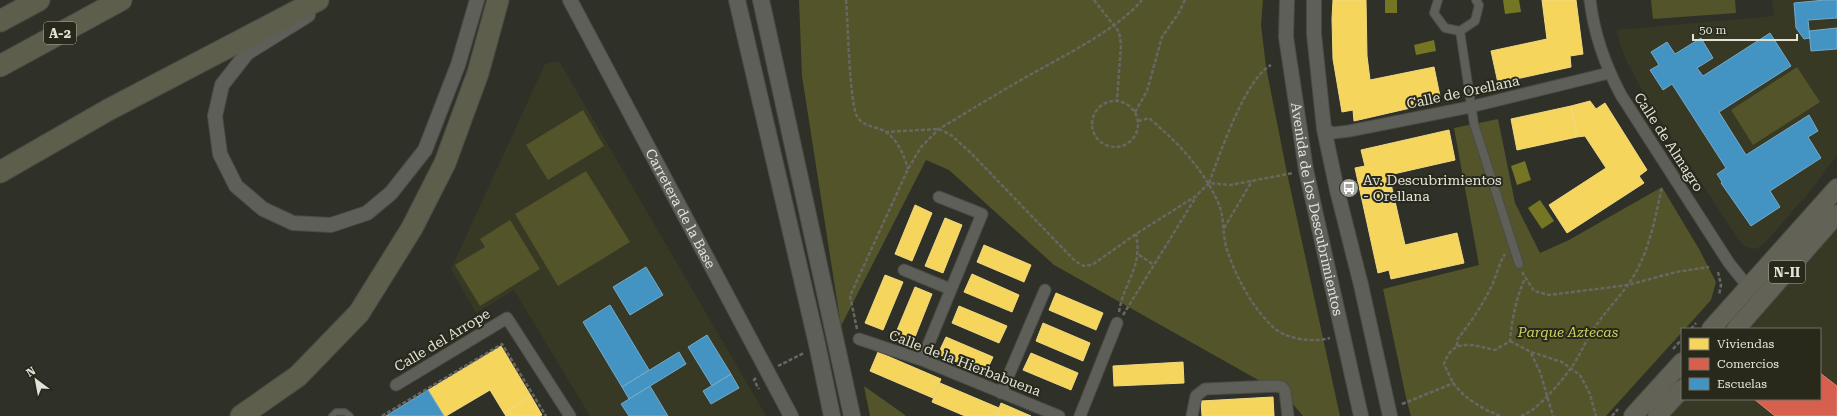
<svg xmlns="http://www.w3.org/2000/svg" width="1837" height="416" viewBox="0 0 1837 416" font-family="'Roboto Serif',serif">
	<rect width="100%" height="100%" fill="#2f3028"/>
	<path fill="#383925" d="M 1772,0 L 1837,0 L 1837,155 L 1812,189 L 1772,235 L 1761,246 L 1755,249 L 1746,247 L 1738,239 L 1647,99 L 1628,64 L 1620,44 L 1617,30 L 1774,16 Z
		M 559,61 L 766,416 L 590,416 L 514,290 L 476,313 L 451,269 L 545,64 Z
		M 1837,214 L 1837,416 L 1668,416 L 1682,399 L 1820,399 L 1820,329 L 1736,329 Z"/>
	<path fill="#535429" d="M 799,0 L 1263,0 L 1261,25 L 1266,67 L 1287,173 L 1340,416 L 1303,416 L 1285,395 L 1054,265 L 949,170 L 926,160 L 841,326 L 802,76 Z
		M 1651,0 L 1735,0 L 1736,13 L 1653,19 Z
		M 1797,67 L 1820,102 L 1753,145 L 1731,110 Z
		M 583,110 L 604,146 L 548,180 L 526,145 Z
		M 1498,119 L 1515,203 L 1540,253 L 1569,240 L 1662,187 L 1699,249 L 1716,282 L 1711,300 L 1685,329 L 1682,329 L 1682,332 L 1606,416 L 1411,416 L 1407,402 L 1383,289 L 1479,265 L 1454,128 Z
		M 586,171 L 630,242 L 558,286 L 515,214 Z
		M 510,220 L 540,269 L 480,306 L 455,265 L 485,247 L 480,239 Z
		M 864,386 L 905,415 L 905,416 L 870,416 Z"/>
	<path fill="#757624" d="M 1385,0 L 1397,0 L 1397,13 L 1385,13 Z
		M 1503,0 L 1519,0 L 1521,12 L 1505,14 Z
		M 1434,40 L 1436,51 L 1416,55 L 1414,45 Z
		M 1525,161 L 1531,180 L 1517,185 L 1511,166 Z
		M 1540,200 L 1554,221 L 1542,229 L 1528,208 Z"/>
	<path fill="#f6d55c" stroke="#f0d982" d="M 1333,0 L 1366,0 L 1367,56 L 1370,80 L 1434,67 L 1441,101 L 1354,121 L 1353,110 L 1342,112 L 1333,59 L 1332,19 Z
		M 1542,0 L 1576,0 L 1583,54 L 1570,56 L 1571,67 L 1498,83 L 1491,51 L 1547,39 Z
		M 1590,101 L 1596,109 L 1605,103 L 1647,170 L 1639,176 L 1644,183 L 1567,233 L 1549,205 L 1606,168 L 1585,136 L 1577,137 L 1571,106 Z
		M 1571,106 L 1577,137 L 1517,150 L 1511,119 Z
		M 1449,130 L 1455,160 L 1389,175 L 1405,245 L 1457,233 L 1464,263 L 1391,279 L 1389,270 L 1378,273 L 1355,168 L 1365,166 L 1361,150 Z
		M 915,205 L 932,213 L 912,261 L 895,254 Z
		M 945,218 L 962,225 L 943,273 L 925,266 Z
		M 984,245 L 1031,265 L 1024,282 L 977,262 Z
		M 972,274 L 1019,295 L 1012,312 L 964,292 Z
		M 885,275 L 903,282 L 883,330 L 865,323 Z
		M 915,287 L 932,294 L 913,342 L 895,335 Z
		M 1056,293 L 1103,313 L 1096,330 L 1049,310 Z
		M 959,306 L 1007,326 L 999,343 L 952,323 Z
		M 1043,323 L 1090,343 L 1083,361 L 1036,341 Z
		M 946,337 L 993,357 L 985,374 L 938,354 Z
		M 501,346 L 531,396 L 504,413 L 490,390 L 446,416 L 444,416 L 428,390 Z
		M 878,352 L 941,379 L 933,398 L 870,371 Z
		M 1031,353 L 1078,373 L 1071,390 L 1023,370 Z
		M 1183,362 L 1184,383 L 1114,386 L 1113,366 Z
		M 940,383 L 999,408 L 996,416 L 965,416 L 932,402 Z
		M 531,396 L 542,415 L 540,416 L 506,416 L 504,413 Z
		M 1273,397 L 1274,416 L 1202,416 L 1201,401 Z
		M 1001,403 L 1031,416 L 996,416 Z"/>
	<path fill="#d6604d" stroke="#da8777" d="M 1820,373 L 1837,386 L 1837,416 L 1775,416 L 1754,399 L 1820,399 Z"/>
	<path fill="#4393c3" stroke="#73abca" d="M 1825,0 L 1837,0 L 1837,18 L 1808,20 L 1810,38 L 1804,39 L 1796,28 L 1794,3 Z
		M 1837,28 L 1837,49 L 1811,51 L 1809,31 Z
		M 1770,33 L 1791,66 L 1719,112 L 1746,155 L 1809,115 L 1818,131 L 1808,137 L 1821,158 L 1770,191 L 1780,207 L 1751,226 L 1721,183 L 1722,182 L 1717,174 L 1726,168 L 1672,84 L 1663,90 L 1650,70 L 1659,65 L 1651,52 L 1667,42 L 1675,54 L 1701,38 L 1713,58 L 1697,68 L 1703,76 Z
		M 646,267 L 663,295 L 630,315 L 613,287 Z
		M 610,305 L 649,370 L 622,387 L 583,322 Z
		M 707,335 L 731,374 L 712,386 L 688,347 Z
		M 679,352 L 686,364 L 629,399 L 622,387 Z
		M 731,374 L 739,388 L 711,404 L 703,391 Z
		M 650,386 L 668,416 L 629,416 L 621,404 Z
		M 428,390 L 444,416 L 386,416 Z"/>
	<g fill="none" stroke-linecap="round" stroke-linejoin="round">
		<g stroke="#4b4c46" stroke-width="8">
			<path id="service" d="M 332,416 L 336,412 L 345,412 L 350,416"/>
		</g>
		<g stroke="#4b4c46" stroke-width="10">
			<path id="pedestrian" d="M 1438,0 L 1434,13 L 1445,28 L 1460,31 L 1475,21 L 1479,5 L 1476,0
				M 1460,31 L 1474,124 L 1519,264"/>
		</g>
		<g stroke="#4b4c46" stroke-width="13">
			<path id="minor" d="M 1590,0 C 1594,34 1605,65 1621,95 L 1729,263 L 1749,288
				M 1324,129 L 1333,133 L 1349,131 L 1470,107 L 1609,73
				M 904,270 L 950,289
				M 859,339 L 922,360 L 1059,416
				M 922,360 L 982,214 L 939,197
				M 396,385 L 507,318 L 570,416
				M 1001,393 L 1045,290
				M 1080,416 L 1117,323
				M 1192,416 L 1196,396 L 1205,389 L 1275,386 L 1282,387 L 1285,391 L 1288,416"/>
		</g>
		<g stroke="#4b4c46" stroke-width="16">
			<g id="tertiary">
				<path id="s1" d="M 570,0 L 791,416"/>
				<path id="s2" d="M 1287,0 L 1286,37 L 1306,170 L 1361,416"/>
				<path d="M 1314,0 L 1314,34 L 1324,129 L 1337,190 L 1361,285 L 1390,416"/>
				<path d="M 308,15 L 247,53 L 222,85 L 215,116 L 220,154 L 236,186 L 263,209 L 293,223 L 331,225 L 367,213 L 391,193 L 425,150 L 458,65 L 477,0"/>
			</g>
		</g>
		<g stroke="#4b4c46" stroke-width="18">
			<path id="secondary" d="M 737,0 L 817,344 L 832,416
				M 761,0 L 852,416"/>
		</g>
		<g stroke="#4b4c46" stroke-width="20">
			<path id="primary" d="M 1711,329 L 1837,188
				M 1736,329 L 1837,214
				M 1633,416 L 1682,362
				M 1657,416 L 1682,389"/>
		</g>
		<g stroke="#4b4c46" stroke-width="23">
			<path id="motorway" d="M 0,21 L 39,0
				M 0,66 L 121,0
				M 0,172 L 108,110 L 318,0
				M 241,416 L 298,376 L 359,313 L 412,228 L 445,163 L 478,73 L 498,0"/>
		</g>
		<path stroke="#676763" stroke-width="2.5" stroke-dasharray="4 2" stroke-linecap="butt" d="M 846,0 C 848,20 849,106 858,118 C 865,127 875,126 884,131 C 898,139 904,156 908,169
			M 1094,0 L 1119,32 L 1121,45 L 1117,100
			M1092 124a23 23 0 1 1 46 0a23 23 0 1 1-46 0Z
			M 1135,112 L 1147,91 L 1162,37 L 1178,14 L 1185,0
			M 1138,121 L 1149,118 C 1179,144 1201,166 1218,202 C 1225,217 1222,235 1227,250 C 1236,277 1252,307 1272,326 C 1284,339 1313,343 1330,338
			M 885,132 L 939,129 L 951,135 L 971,153 L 1075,261 L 1084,266 L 1092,265 L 1136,234 L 1196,196 L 1209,183 L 1230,185 L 1293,173
			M 1209,183 C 1220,154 1245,79 1271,65
			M 1224,228 L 1252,181
			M 1139,255 L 1154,265
			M 1522,272 L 1534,291 L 1549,295 L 1628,285 L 1676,272 L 1709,267
			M 1718,272 L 1721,285 L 1719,295
			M 1119,312 C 1124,281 1143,268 1136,234
			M 1123,315 L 1196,197
			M 857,329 L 850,296 L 908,169 L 921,147 L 939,129 C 969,111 998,93 1028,76 C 1063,56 1117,30 1142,0
			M 1691,329 L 1696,323
			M 1510,341 L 1531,352 L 1562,362 L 1580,375 L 1590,394 L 1596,416
			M 1457,346 L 1457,340 C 1470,323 1483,305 1492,285 C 1497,275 1499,263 1505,254
			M 1673,349 L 1682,339
			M 1531,353 L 1540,372 L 1553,416
			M 778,366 L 804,353
			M 756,378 L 754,380 L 759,389
			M 1402,404 L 1454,383
			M 382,416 L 502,344 L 546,416
			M 1500,416 C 1483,409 1465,399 1454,384 C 1450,378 1447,370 1444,364 C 1453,337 1473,345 1495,350 L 1510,341 C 1512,318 1516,299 1525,278
			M 1521,416 C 1537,411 1561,382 1571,368 C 1581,354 1587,337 1598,323 C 1611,304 1629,288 1639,266 C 1651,242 1656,214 1662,187
			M 1612,416 L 1618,409"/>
		<use href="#service" stroke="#5f5f59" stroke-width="5.5"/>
		<use href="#pedestrian" stroke="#5f5f59" stroke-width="8"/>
		<use href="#minor" stroke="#5f5f59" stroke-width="11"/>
		<use href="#tertiary" stroke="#5f5f59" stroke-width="14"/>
		<use href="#secondary" stroke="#5f5f59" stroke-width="16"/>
		<use href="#primary" stroke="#626256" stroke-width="18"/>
		<use href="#motorway" stroke="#5e5e4d" stroke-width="21"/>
	</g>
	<defs>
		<g id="bus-disc" transform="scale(1)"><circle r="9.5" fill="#a3a49b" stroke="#28291b"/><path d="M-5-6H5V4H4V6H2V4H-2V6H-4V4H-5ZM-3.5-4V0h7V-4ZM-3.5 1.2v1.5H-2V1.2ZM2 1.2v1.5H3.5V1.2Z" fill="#fff"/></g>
	</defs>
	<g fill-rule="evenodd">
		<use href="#bus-disc" x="1349" y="188"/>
	</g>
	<g text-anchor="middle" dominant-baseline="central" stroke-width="4" stroke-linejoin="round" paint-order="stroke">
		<g fill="#28291b" stroke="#aaaaa0" stroke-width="1">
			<rect x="44" y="22" width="32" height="22" rx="3"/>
			<rect x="1769" y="261" width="36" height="22" rx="3"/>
		</g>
		<g font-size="13" font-weight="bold" fill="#e2e2d9">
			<text x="60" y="33">A-2</text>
			<text x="1787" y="272">N-II</text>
		</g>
		<g font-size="14" fill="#e2e2d9" stroke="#28291b">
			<text transform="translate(1463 92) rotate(-12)">Calle de Orellana</text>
			<text transform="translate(1669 142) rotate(57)">Calle de Almagro</text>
			<text stroke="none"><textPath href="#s1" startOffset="236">Carretera de la Base</textPath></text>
			<text stroke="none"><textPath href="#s2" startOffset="212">Avenida de los Descubrimientos</textPath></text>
			<text transform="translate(442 340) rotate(-31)">Calle del Arrope</text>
			<text transform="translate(965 363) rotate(21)">Calle de la Hierbabuena</text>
		</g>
		<g font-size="14" fill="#e2e2d9" stroke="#28291b" text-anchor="start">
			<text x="1363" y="180">Av. Descubrimientos<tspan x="1363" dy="16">- Orellana</tspan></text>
		</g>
		<g font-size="14" font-style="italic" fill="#ced15c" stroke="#28291b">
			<text x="1568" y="332">Parque Aztecas</text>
		</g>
	</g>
	<rect x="1681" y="328" width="140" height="72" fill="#28291b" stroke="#727367"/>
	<rect x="1689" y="338" width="20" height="12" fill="#f6d55c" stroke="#727367"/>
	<text x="1717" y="348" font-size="12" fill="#e2e2d9">Viviendas</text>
	<rect x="1689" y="358" width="20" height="12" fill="#d6604d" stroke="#727367"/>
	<text x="1717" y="368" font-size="12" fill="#e2e2d9">Comercios</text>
	<rect x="1689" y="378" width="20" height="12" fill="#4393c3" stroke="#727367"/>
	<text x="1717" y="388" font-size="12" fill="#e2e2d9">Escuelas</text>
	<g transform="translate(36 380) rotate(328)" stroke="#28291b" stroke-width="3" paint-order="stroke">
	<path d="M0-3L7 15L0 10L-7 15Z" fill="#e2e2d9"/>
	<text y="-6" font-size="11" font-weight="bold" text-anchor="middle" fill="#e2e2d9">N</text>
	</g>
	<path d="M1693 34v6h104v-6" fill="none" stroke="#e2e2d9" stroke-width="2"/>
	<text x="1699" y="34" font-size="12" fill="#e2e2d9" stroke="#28291b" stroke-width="3" paint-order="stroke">50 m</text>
</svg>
